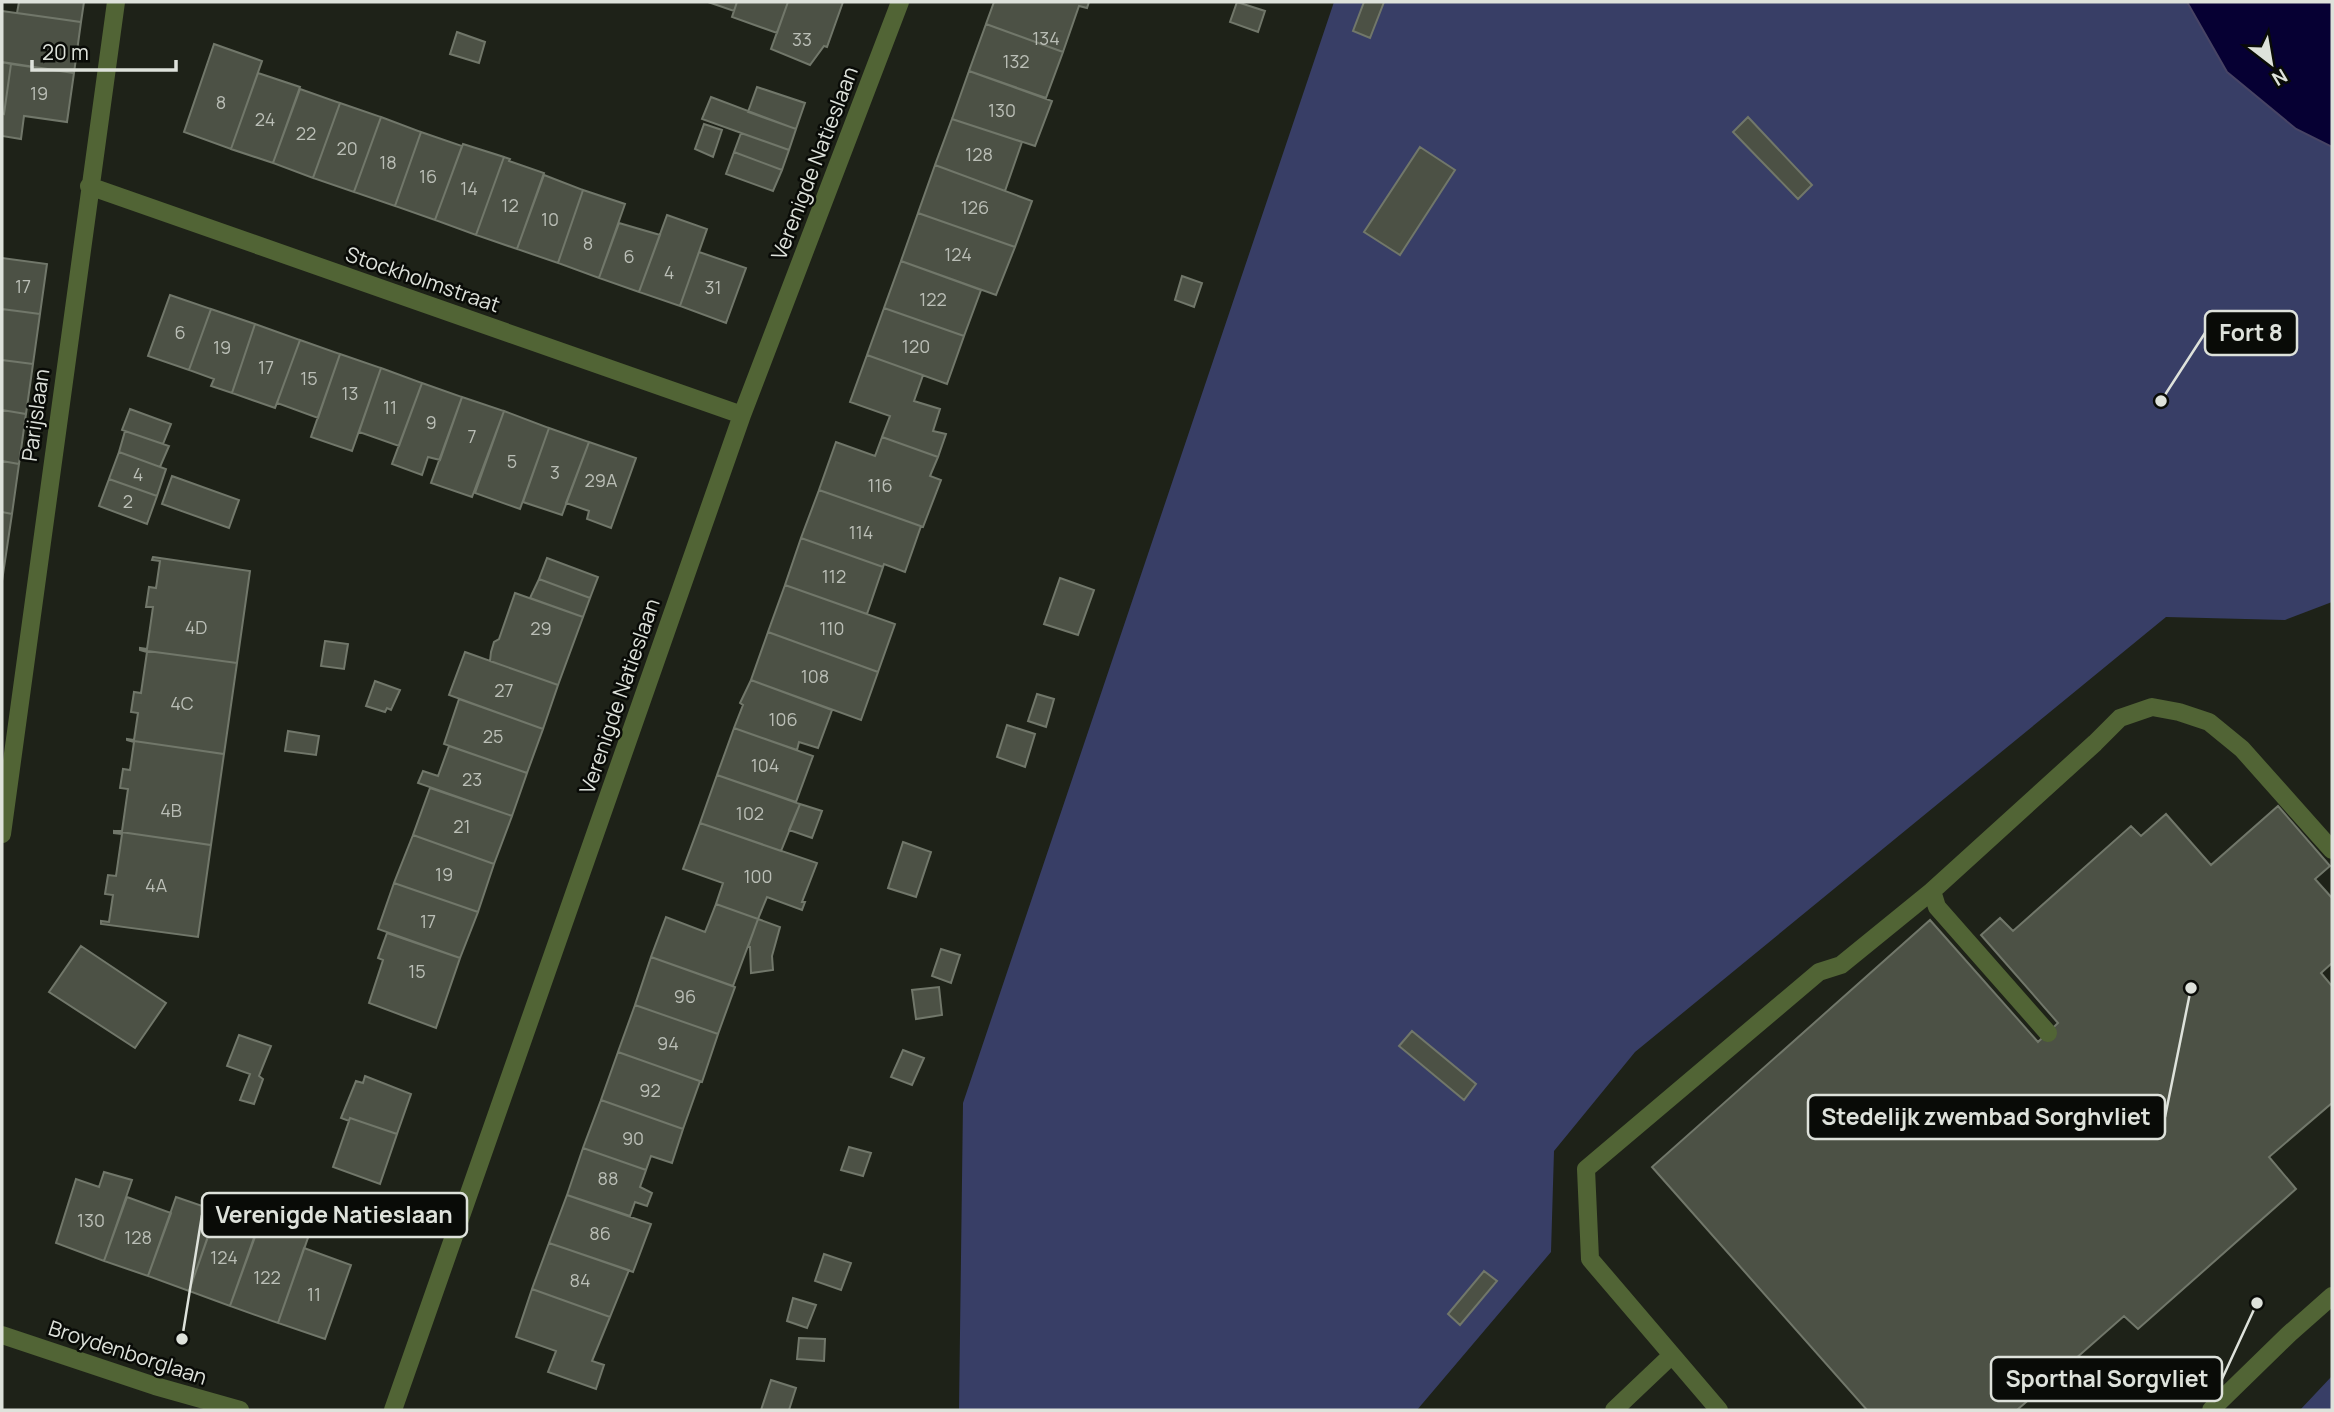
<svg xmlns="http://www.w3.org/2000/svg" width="2334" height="1412" viewBox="0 0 2334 1412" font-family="Manrope,sans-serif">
	<rect width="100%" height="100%" fill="#1e2218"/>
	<path fill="#383e66" d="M 1334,2 L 2332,2 L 2332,602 L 2285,620 L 2166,617 L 1635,1052 L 1554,1151 L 1551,1252 L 1417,1410 L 959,1410 L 963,1103 Z
		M 2332,1376 L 2332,1410 L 2300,1410 Z"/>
	<path fill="#060033" stroke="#474465" stroke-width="2" d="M 2187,2 L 2332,2 L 2332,147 L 2296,129 L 2227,72 Z"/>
	<path fill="#4c5145" stroke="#71776a" stroke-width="2" d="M 19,2 L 84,2 L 81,22 L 17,13 Z
		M 708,2 L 737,2 L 734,11 Z
		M 737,2 L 788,2 L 777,33 L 732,17 Z
		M 788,2 L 843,2 L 827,47 L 824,46 L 810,65 L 771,49 Z
		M 994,2 L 1089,2 L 1087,8 L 1079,6 L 1063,52 L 986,24 Z
		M 1237,2 L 1265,11 L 1258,32 L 1230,22 Z
		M 1364,2 L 1384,2 L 1370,38 L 1353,31 Z
		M 2,11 L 81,22 L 74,73 L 2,62 Z
		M 986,24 L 1063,52 L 1046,98 L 969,71 Z
		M 457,32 L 485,42 L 479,63 L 450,54 Z
		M 214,44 L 262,61 L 231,149 L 184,132 Z
		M 2,62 L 11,64 L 4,114 L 2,113 Z
		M 11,64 L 74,73 L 67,122 L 24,116 L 21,139 L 2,136 L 2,113 L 4,114 Z
		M 969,71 L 1052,101 L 1035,146 L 952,119 Z
		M 258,73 L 300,87 L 273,163 L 231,149 Z
		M 757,87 L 805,103 L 796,129 L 748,112 Z
		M 300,89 L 340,103 L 313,178 L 273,163 Z
		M 711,97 L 796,129 L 789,150 L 702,119 Z
		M 340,103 L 381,117 L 354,192 L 313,178 Z
		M 381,117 L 421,132 L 395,206 L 354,192 Z
		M 1748,117 L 1812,185 L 1798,199 L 1733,132 Z
		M 952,119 L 1022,142 L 1005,191 L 935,165 Z
		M 704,124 L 722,130 L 713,157 L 695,149 Z
		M 421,132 L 462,146 L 435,220 L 395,206 Z
		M 741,133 L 789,150 L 782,170 L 734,152 Z
		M 463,144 L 504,157 L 476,235 L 435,220 Z
		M 1420,147 L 1455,170 L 1400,255 L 1364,232 Z
		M 734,152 L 782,170 L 773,191 L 726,174 Z
		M 504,157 L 510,159 L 509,161 L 544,173 L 517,249 L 476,235 Z
		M 935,165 L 1032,201 L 1015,247 L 918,213 Z
		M 544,175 L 583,190 L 558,263 L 517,249 Z
		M 583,190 L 625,204 L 599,278 L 558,263 Z
		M 918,213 L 1015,247 L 996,295 L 901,261 Z
		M 667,215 L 707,229 L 680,306 L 639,292 Z
		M 619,223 L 660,235 L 639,292 L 599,278 Z
		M 699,252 L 746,268 L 726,323 L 680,306 Z
		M 2,258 L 47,264 L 40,314 L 2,309 Z
		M 901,261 L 981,290 L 964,336 L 884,308 Z
		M 1182,276 L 1202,283 L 1194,307 L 1175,300 Z
		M 170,295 L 211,309 L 189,370 L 148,356 Z
		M 884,308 L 964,336 L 947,384 L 867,355 Z
		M 2,309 L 40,314 L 33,364 L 2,360 Z
		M 211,309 L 255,324 L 232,393 L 211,386 L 214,379 L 189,370 Z
		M 255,324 L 300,340 L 275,408 L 232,393 Z
		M 300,340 L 340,354 L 318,418 L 277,403 Z
		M 340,354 L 381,368 L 352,451 L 311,437 Z
		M 867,355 L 923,375 L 914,401 L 940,409 L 933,431 L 946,434 L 938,457 L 882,437 L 890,416 L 850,402 Z
		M 2,360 L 33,364 L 26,414 L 2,410 Z
		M 381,368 L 422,383 L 399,446 L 359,432 Z
		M 422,383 L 462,397 L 440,460 L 428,457 L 422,475 L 392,464 Z
		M 462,397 L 504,411 L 472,497 L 431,483 Z
		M 130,409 L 171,424 L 163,444 L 122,430 Z
		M 2,410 L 26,414 L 19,464 L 2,461 Z
		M 504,411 L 549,428 L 520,509 L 475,493 Z
		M 549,428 L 589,442 L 562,515 L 523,502 Z
		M 125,431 L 169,446 L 160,467 L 119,452 Z
		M 882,437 L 938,457 L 930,476 L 941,480 L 923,527 L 819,490 L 836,442 L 875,456 Z
		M 589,442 L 636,458 L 611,528 L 587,519 L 589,511 L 566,503 Z
		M 119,452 L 166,469 L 157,496 L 109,479 Z
		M 2,461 L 19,464 L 12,514 L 2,512 Z
		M 172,476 L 239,500 L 229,528 L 162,504 Z
		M 109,479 L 157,496 L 147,524 L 99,506 Z
		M 819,490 L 921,526 L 905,572 L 884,564 L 883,567 L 801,538 Z
		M 2,512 L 12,514 L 2,581 Z
		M 801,538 L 883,567 L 867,614 L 785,585 Z
		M 153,557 L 250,571 L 237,663 L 140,650 L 140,648 L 147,649 L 153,607 L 146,607 L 149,587 L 156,588 L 160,561 L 152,560 Z
		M 547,558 L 598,577 L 590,598 L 539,579 Z
		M 1060,578 L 1094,590 L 1078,635 L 1044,624 Z
		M 539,579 L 590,598 L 583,617 L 530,598 Z
		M 785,585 L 895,624 L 878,672 L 768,632 Z
		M 515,593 L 583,617 L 558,685 L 490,661 L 491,652 L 494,642 L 499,639 Z
		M 768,632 L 878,672 L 861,720 L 751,680 Z
		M 325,641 L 348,644 L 344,669 L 321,666 Z
		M 140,650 L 237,663 L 224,754 L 127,740 L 127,739 L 134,740 L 138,713 L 131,712 L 134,692 L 141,693 L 147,652 Z
		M 465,652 L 558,685 L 543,729 L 449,695 Z
		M 751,680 L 832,710 L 818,748 L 799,742 L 797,750 L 734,728 L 743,705 L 740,703 Z
		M 375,681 L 400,690 L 391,710 L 387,708 L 385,712 L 366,706 Z
		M 1037,694 L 1054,699 L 1046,727 L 1028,721 Z
		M 459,699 L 543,729 L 527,773 L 444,744 Z
		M 1007,725 L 1035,734 L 1025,767 L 997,757 Z
		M 734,728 L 813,756 L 796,802 L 717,775 Z
		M 288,731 L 319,736 L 316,755 L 285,751 Z
		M 127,740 L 224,754 L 211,845 L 114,831 L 122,831 L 128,789 L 120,788 L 123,769 L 130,770 L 134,742 Z
		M 449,746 L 527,773 L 512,816 L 418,783 L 423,771 L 438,776 Z
		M 717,775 L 800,804 L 781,851 L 700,823 Z
		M 430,788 L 512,816 L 494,864 L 413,835 Z
		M 800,804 L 822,811 L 812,838 L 789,830 Z
		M 2278,806 L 2330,866 L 2315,879 L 2332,898 L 2332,963 L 2321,973 L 2332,986 L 2332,1103 L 2269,1157 L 2296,1189 L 2138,1329 L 2124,1316 L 2017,1410 L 1867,1410 L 1652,1167 L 1930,920 L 2038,1042 L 2058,1023 L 1981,935 L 2000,918 L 2013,931 L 2131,826 L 2141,836 L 2166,814 L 2211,865 Z
		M 700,823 L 817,863 L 802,902 L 805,902 L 802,910 L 767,897 L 758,919 L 716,904 L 723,883 L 683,869 Z
		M 114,831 L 211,845 L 198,937 L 101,924 L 101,921 L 109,922 L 113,895 L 105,894 L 108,875 L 116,876 L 122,834 L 114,833 Z
		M 413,835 L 494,864 L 478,912 L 394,883 Z
		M 903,842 L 931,852 L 916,897 L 888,888 Z
		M 394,883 L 478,912 L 460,958 L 378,929 Z
		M 716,904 L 758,919 L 733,986 L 651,957 L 666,917 L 705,932 Z
		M 758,919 L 780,927 L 772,956 L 773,970 L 751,973 L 750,947 L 748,947 Z
		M 387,933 L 460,958 L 436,1028 L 369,1003 L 383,960 L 378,958 Z
		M 81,946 L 166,1003 L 135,1048 L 49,992 Z
		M 941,949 L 960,955 L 951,983 L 932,976 Z
		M 651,957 L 735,987 L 718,1034 L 635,1005 Z
		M 939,987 L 942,1015 L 916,1019 L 912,990 Z
		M 635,1005 L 718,1034 L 702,1082 L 618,1052 Z
		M 1412,1031 L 1476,1084 L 1464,1100 L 1399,1046 Z
		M 239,1035 L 271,1046 L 259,1076 L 263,1079 L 254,1104 L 240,1100 L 250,1074 L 227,1066 Z
		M 903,1050 L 924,1058 L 912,1085 L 891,1077 Z
		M 618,1052 L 700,1081 L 683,1129 L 601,1100 Z
		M 365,1076 L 411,1094 L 397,1134 L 350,1118 L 349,1121 L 341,1118 L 356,1081 L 363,1083 Z
		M 601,1100 L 683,1129 L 672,1163 L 651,1156 L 646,1170 L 583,1148 Z
		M 350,1118 L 397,1134 L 380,1184 L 333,1167 Z
		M 849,1147 L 871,1153 L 863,1176 L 841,1170 Z
		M 583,1148 L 646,1170 L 640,1187 L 652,1193 L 647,1206 L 635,1202 L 630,1216 L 567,1195 Z
		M 104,1172 L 132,1180 L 104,1261 L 56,1243 L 76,1179 L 99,1187 Z
		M 567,1195 L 651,1224 L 633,1272 L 549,1243 Z
		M 127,1197 L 171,1213 L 148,1276 L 104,1261 Z
		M 176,1197 L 217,1211 L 189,1291 L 148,1276 Z
		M 217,1210 L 241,1219 L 242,1217 L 260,1223 L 230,1306 L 189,1291 Z
		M 262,1215 L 310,1232 L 278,1323 L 230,1306 Z
		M 549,1243 L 629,1270 L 610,1317 L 532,1289 Z
		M 304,1248 L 351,1265 L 325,1339 L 278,1323 Z
		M 824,1254 L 851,1263 L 841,1290 L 815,1281 Z
		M 1484,1271 L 1497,1281 L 1460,1325 L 1448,1314 Z
		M 532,1289 L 610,1317 L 592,1361 L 604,1365 L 596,1389 L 548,1372 L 556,1351 L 516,1337 Z
		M 793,1298 L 816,1305 L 807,1328 L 787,1321 Z
		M 799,1338 L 825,1339 L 824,1361 L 797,1359 Z
		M 771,1380 L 796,1388 L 789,1410 L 761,1410 Z"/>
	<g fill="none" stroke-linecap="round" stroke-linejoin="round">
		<path stroke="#516435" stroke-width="18" d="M 2048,1033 L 1937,907 L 1932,891 L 2095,743 L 2120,718 L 2152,707 L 2179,712 L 2209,722 L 2242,749 L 2332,850
			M 1614,1410 L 1672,1355
			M 1719,1410 L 1590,1259 L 1586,1169 L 1819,972 L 1841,965 L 1932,891"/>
		<path stroke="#516435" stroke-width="18" d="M 89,186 L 742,415
			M 2,834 L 116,2
			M 393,1410 L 742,415 L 900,2"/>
		<path stroke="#516435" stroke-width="18" d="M 2,1335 L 155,1386 L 240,1410
			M 2211,1410 L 2289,1334 L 2332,1296"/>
	</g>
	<g text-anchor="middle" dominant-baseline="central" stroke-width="5" stroke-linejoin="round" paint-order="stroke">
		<g font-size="18" fill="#babeb6">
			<text x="1046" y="38">134</text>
			<text x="802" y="39">33</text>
			<text x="1016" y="61">132</text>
			<text x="39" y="93">19</text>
			<text x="221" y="102">8</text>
			<text x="1002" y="110">130</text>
			<text x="265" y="119">24</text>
			<text x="306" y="133">22</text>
			<text x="347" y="148">20</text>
			<text x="979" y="154">128</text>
			<text x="388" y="162">18</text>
			<text x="428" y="176">16</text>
			<text x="469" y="188">14</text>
			<text x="510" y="205">12</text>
			<text x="975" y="207">126</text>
			<text x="550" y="219">10</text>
			<text x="588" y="243">8</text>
			<text x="958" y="254">124</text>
			<text x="629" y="256">6</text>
			<text x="669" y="272">4</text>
			<text x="23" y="286">17</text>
			<text x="713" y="287">31</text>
			<text x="933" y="299">122</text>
			<text x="180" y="332">6</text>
			<text x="916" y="346">120</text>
			<text x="222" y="347">19</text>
			<text x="266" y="367">17</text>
			<text x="309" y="378">15</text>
			<text x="350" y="393">13</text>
			<text x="390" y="407">11</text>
			<text x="431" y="422">9</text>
			<text x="472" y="436">7</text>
			<text x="512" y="461">5</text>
			<text x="555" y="472">3</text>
			<text x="138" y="474">4</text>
			<text x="601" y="480">29A</text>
			<text x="880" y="485">116</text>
			<text x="128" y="501">2</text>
			<text x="861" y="532">114</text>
			<text x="834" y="576">112</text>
			<text x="196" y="627">4D</text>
			<text x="541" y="628">29</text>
			<text x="832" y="628">110</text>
			<text x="815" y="676">108</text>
			<text x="504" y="690">27</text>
			<text x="182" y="703">4C</text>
			<text x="783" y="719">106</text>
			<text x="493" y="736">25</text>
			<text x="765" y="765">104</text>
			<text x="472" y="779">23</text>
			<text x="171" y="810">4B</text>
			<text x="750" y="813">102</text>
			<text x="462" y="826">21</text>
			<text x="444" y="874">19</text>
			<text x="758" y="876">100</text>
			<text x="156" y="885">4A</text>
			<text x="428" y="921">17</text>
			<text x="417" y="971">15</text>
			<text x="685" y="996">96</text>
			<text x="668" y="1043">94</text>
			<text x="650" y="1090">92</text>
			<text x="633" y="1138">90</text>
			<text x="608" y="1178">88</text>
			<text x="91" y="1220">130</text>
			<text x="600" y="1233">86</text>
			<text x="138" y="1237">128</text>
			<text x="224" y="1257">124</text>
			<text x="267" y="1277">122</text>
			<text x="580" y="1280">84</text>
			<text x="314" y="1294">11</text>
		</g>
		<g font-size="21" fill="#dee2db" stroke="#090b07">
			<text transform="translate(814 163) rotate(-69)">Verenigde Natieslaan</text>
			<text transform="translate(423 279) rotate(19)">Stockholmstraat</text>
			<text transform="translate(35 415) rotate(-82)">Parijslaan</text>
			<text transform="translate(619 696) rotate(-71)">Verenigde Natieslaan</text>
			<text transform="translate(128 1352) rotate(18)">Broydenborglaan</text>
		</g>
	</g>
	<path fill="none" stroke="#dee2db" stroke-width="2.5" d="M2161 401L2205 333M2191 988L2165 1117M182 1339L202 1215M2257 1303L2222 1379"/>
	<g fill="#dee2db" stroke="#090b07" stroke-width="2.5">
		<circle cx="2161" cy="401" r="7"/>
		<circle cx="2191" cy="988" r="7"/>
		<circle cx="182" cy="1339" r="7"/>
		<circle cx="2257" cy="1303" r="7"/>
	</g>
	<g fill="#090b07" stroke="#dee2db" stroke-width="2.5">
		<rect x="2205" y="311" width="92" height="44" rx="7"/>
		<rect x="1808" y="1095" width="357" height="44" rx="7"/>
		<rect x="202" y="1193" width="265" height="44" rx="7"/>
		<rect x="1991" y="1357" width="231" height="44" rx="7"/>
	</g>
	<g font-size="23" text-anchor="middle" font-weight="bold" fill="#dee2db">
		<text x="2251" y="341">Fort 8</text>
		<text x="1986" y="1125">Stedelijk zwembad Sorghvliet</text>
		<text x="334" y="1223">Verenigde Natieslaan</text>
		<text x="2107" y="1387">Sporthal Sorgvliet</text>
	</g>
	<rect width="2334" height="1412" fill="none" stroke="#dee2db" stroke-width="7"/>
	<g transform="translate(2271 63) rotate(149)" stroke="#090b07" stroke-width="5" paint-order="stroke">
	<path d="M0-5L12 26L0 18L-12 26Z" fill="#dee2db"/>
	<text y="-10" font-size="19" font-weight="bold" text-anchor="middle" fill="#dee2db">N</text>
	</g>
	<path d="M32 60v10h144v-10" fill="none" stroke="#dee2db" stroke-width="3.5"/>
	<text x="42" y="60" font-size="21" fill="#dee2db" stroke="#090b07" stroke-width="5" paint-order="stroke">20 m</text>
</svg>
